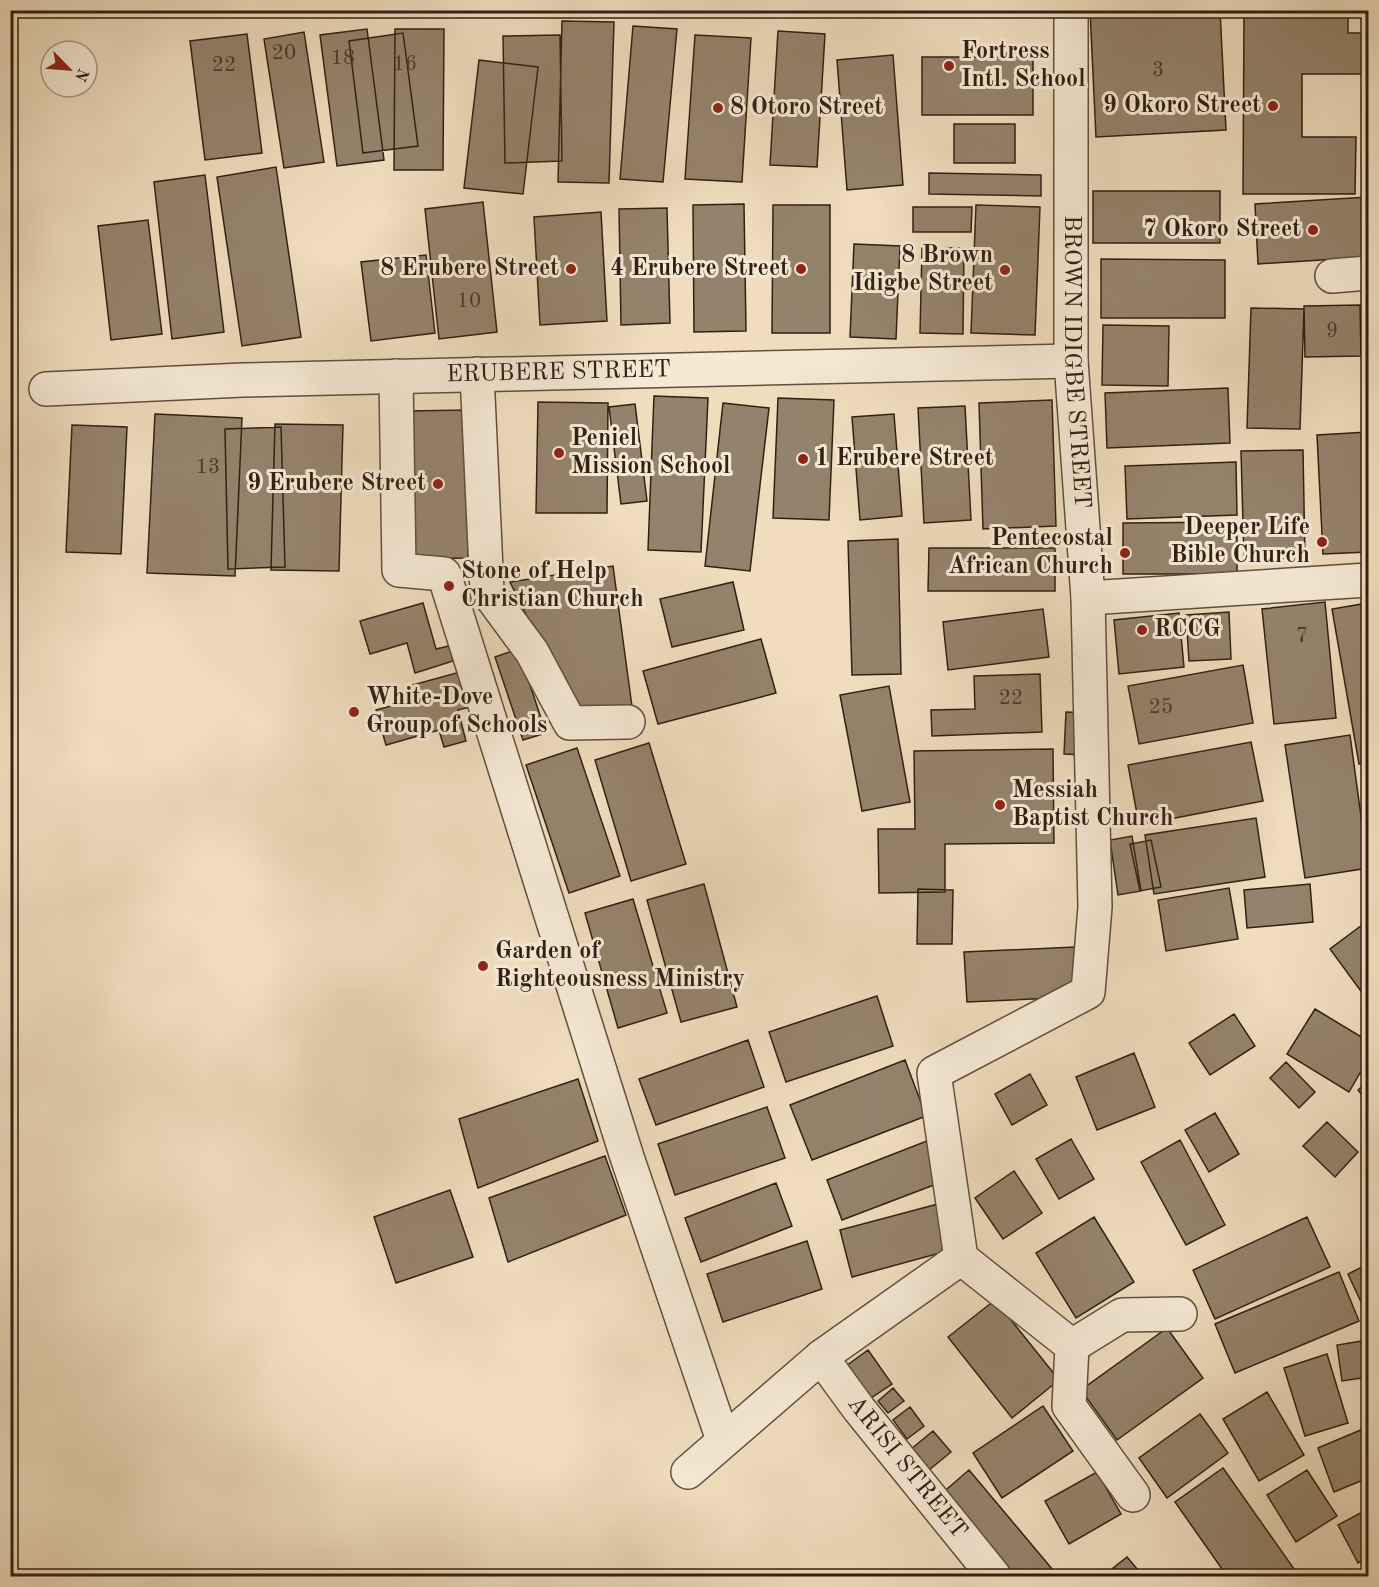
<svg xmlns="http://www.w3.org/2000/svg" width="1379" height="1587" viewBox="0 0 1379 1587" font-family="'Old Standard TT',serif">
	<rect width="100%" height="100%" fill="#efddbe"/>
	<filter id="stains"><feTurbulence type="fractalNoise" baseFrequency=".00333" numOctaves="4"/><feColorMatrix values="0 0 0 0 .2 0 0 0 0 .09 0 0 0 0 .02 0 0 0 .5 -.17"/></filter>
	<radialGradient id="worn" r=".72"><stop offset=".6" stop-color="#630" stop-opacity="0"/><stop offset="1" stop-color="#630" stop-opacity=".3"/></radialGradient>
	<path fill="#94836c" stroke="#312113" stroke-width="1.5" d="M 1090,10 L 1220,10 L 1226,130 L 1096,137 Z
		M 1244,16 L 1348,16 L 1348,33 L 1364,33 L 1364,74 L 1302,74 L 1302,137 L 1356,137 L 1355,194 L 1243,194 Z
		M 562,21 L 614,22 L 609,183 L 558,182 Z
		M 633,26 L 677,29 L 663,182 L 620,179 Z
		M 367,29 L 384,160 L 337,166 L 320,35 Z
		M 395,29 L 444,29 L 443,170 L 394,170 Z
		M 778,31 L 825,34 L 817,167 L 770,165 Z
		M 304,32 L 324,162 L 284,168 L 264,39 Z
		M 403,33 L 418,146 L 363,153 L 349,41 Z
		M 247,34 L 262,153 L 205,160 L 190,41 Z
		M 560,35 L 562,161 L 505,163 L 503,36 Z
		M 695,35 L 751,38 L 742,182 L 685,179 Z
		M 893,55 L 903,185 L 847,190 L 837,60 Z
		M 922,57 L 1033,57 L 1033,115 L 922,115 Z
		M 479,60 L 538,67 L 523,194 L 464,188 Z
		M 954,124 L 1015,124 L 1015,163 L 954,163 Z
		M 276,167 L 301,337 L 242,346 L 217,177 Z
		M 929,173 L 1041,175 L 1041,196 L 929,194 Z
		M 205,175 L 224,332 L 172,339 L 154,182 Z
		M 1093,191 L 1220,191 L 1220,243 L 1093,243 Z
		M 1368,197 L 1368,257 L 1258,264 L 1255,204 Z
		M 483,202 L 497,332 L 439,339 L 425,209 Z
		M 744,204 L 746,331 L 694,332 L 693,205 Z
		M 773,205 L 830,205 L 830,333 L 772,333 Z
		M 976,205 L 1040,207 L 1035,335 L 971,333 Z
		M 913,207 L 972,207 L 971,232 L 913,232 Z
		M 667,208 L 670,323 L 621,325 L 619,209 Z
		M 601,212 L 607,321 L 540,325 L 534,217 Z
		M 148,220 L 162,334 L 111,340 L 98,226 Z
		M 854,244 L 900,246 L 896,339 L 850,337 Z
		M 922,248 L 964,248 L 963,334 L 920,333 Z
		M 426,255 L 435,333 L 371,341 L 361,262 Z
		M 1101,259 L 1225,260 L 1225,318 L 1101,318 Z
		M 1360,305 L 1361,356 L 1305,357 L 1304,306 Z
		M 1251,308 L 1304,309 L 1300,429 L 1247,428 Z
		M 1103,325 L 1169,326 L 1168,386 L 1102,385 Z
		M 1228,388 L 1230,443 L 1107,448 L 1105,393 Z
		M 654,396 L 708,398 L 701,552 L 648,550 Z
		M 778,398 L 834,400 L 829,520 L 773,518 Z
		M 1052,400 L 1056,526 L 983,529 L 979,403 Z
		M 538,402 L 608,403 L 607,513 L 536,513 Z
		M 723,403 L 769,408 L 750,571 L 705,566 Z
		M 635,404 L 647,501 L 621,504 L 609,407 Z
		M 965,406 L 971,520 L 924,523 L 918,408 Z
		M 467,410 L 468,558 L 409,559 L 407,411 Z
		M 155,414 L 242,418 L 235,576 L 147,573 Z
		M 894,414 L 902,516 L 860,520 L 852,417 Z
		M 275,424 L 343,425 L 339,571 L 271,570 Z
		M 72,425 L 127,427 L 121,554 L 66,552 Z
		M 281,427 L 285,567 L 228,569 L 225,429 Z
		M 1368,432 L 1368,552 L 1323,554 L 1317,435 Z
		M 1303,450 L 1305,558 L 1244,560 L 1241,451 Z
		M 1236,462 L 1237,515 L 1127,519 L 1125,466 Z
		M 1237,522 L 1237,574 L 1123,574 L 1123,523 Z
		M 898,539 L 901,674 L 852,675 L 848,541 Z
		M 929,548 L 1055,548 L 1055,591 L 928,591 Z
		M 613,566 L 633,714 L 579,722 L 510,582 Z
		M 733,582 L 744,630 L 672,647 L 660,599 Z
		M 1325,602 L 1336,718 L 1274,724 L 1262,609 Z
		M 423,603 L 436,649 L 449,646 L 453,661 L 415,673 L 407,643 L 370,654 L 360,621 Z
		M 1368,603 L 1368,762 L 1359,764 L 1332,609 Z
		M 1043,609 L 1049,657 L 948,670 L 943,622 Z
		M 1229,612 L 1231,659 L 1189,661 L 1186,615 Z
		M 1179,613 L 1184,667 L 1119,674 L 1114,620 Z
		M 761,639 L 776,693 L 658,724 L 643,671 Z
		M 518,649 L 546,733 L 523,740 L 495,657 Z
		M 1243,665 L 1253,723 L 1139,744 L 1128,686 Z
		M 464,671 L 474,706 L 458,710 L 466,741 L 444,747 L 439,730 L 386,745 L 376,710 L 413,700 L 409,686 Z
		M 1040,674 L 1042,732 L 932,736 L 931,710 L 975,709 L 974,676 Z
		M 889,686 L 910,802 L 862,811 L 840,695 Z
		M 1066,712 L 1086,713 L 1085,755 L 1064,754 Z
		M 1350,735 L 1368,868 L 1305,878 L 1285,745 Z
		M 1251,742 L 1263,801 L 1139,825 L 1128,765 Z
		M 649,743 L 686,864 L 631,881 L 595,760 Z
		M 577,748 L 620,876 L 569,893 L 526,765 Z
		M 1053,749 L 1054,843 L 945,844 L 945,892 L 879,893 L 878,829 L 915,829 L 914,751 Z
		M 1256,818 L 1265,877 L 1154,894 L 1145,835 Z
		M 1132,836 L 1141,891 L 1118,895 L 1110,840 Z
		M 1151,840 L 1161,887 L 1140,891 L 1130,844 Z
		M 704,884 L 737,1007 L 681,1022 L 647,900 Z
		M 1310,884 L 1313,922 L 1247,928 L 1244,890 Z
		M 1229,888 L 1238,939 L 1166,951 L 1158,900 Z
		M 918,889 L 953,890 L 952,944 L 917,944 Z
		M 633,899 L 667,1013 L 618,1028 L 585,913 Z
		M 1362,925 L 1368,934 L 1368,997 L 1366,998 L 1330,949 Z
		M 1075,947 L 1077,997 L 967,1002 L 964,952 Z
		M 877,996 L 893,1046 L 786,1082 L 769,1032 Z
		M 1315,1009 L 1368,1041 L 1368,1059 L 1349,1092 L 1287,1054 Z
		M 1234,1014 L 1255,1046 L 1210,1075 L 1189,1043 Z
		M 748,1040 L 764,1087 L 656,1125 L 639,1079 Z
		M 1134,1053 L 1155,1107 L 1097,1130 L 1076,1077 Z
		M 905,1060 L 926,1116 L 812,1160 L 790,1105 Z
		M 1286,1062 L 1315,1092 L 1299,1108 L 1270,1078 Z
		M 1030,1074 L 1047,1105 L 1012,1125 L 995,1094 Z
		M 578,1079 L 598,1141 L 478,1188 L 459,1119 Z
		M 1368,1081 L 1368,1102 L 1358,1090 Z
		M 767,1107 L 785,1158 L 675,1195 L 658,1144 Z
		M 1215,1113 L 1239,1154 L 1209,1172 L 1185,1130 Z
		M 1327,1122 L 1358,1152 L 1335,1177 L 1303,1146 Z
		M 932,1139 L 947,1180 L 842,1220 L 827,1180 Z
		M 1071,1139 L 1094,1179 L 1059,1199 L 1036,1159 Z
		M 1180,1140 L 1225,1225 L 1186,1245 L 1141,1162 Z
		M 605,1156 L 626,1215 L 508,1262 L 489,1198 Z
		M 1014,1171 L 1042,1213 L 1003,1239 L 975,1198 Z
		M 776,1183 L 792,1226 L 701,1262 L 685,1218 Z
		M 450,1190 L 473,1257 L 396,1283 L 374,1217 Z
		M 938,1204 L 951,1250 L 852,1277 L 840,1230 Z
		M 1094,1217 L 1134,1282 L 1076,1318 L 1036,1253 Z
		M 1307,1217 L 1330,1267 L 1215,1319 L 1193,1270 Z
		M 807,1241 L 822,1289 L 723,1322 L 707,1274 Z
		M 1368,1264 L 1368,1317 L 1348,1274 Z
		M 1339,1272 L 1359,1321 L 1235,1373 L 1215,1324 Z
		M 995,1300 L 1059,1380 L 1012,1418 L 948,1337 Z
		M 1167,1328 L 1203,1378 L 1117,1440 L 1081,1390 Z
		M 1368,1340 L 1368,1377 L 1342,1381 L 1337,1345 Z
		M 868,1350 L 892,1384 L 865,1402 L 842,1369 Z
		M 1327,1354 L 1348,1423 L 1305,1436 L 1284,1368 Z
		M 893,1388 L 904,1401 L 888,1413 L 878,1401 Z
		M 1267,1392 L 1304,1455 L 1259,1481 L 1223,1419 Z
		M 1043,1406 L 1073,1451 L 1002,1498 L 973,1453 Z
		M 910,1407 L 924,1426 L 907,1439 L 893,1420 Z
		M 1200,1414 L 1228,1453 L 1167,1498 L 1139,1458 Z
		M 1368,1427 L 1368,1478 L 1334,1492 L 1318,1448 Z
		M 933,1431 L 951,1452 L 929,1470 L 911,1449 Z
		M 1223,1468 L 1299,1576 L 1227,1576 L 1175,1502 Z
		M 969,1470 L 1058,1576 L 1009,1576 L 941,1494 Z
		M 1307,1470 L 1337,1516 L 1296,1542 L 1267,1495 Z
		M 1097,1472 L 1121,1514 L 1069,1544 L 1045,1501 Z
		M 1368,1509 L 1368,1557 L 1358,1563 L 1338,1525 Z
		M 1127,1557 L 1143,1576 L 1103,1576 Z"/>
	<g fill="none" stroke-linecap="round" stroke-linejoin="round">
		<g stroke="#60503e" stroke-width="36">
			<g id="minor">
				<path id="s1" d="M 1071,10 L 1071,361 L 1088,598 L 1095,907 L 1088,992 L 934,1073 L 961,1258 L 1072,1346 L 1122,1315 L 1180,1314"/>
				<path d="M 1332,276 L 1368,273"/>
				<path d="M 477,374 L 487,591 L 532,652 L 570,723 L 628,722"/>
				<path d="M 396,376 L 399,570 L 444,574 L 627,1157 L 723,1440"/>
				<path id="s2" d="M 46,389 L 243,380 L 1071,361"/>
				<path d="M 1088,598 L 1368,580"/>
				<path d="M 1072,1346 L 1069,1406 L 1133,1495"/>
				<path id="s3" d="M 821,1357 L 859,1409 L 994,1576"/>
				<path d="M 688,1472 L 821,1357 L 961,1258"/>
			</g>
		</g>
		<use href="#minor" stroke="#f5e9d5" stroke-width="33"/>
	</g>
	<g fill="#8f2418" stroke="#f5e9d5" stroke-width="2">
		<circle cx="949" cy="66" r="6"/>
		<circle cx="1273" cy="106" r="6"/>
		<circle cx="718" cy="108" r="6"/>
		<circle cx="1313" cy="230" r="6"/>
		<circle cx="571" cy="269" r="6"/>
		<circle cx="801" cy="269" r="6"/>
		<circle cx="1005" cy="270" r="6"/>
		<circle cx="559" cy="453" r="6"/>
		<circle cx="803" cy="459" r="6"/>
		<circle cx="438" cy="484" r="6"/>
		<circle cx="1322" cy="542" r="6"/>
		<circle cx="1125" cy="553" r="6"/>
		<circle cx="449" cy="586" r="6"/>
		<circle cx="1142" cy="630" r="6"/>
		<circle cx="354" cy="712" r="6"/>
		<circle cx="1000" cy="805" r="6"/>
		<circle cx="483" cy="966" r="6"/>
	</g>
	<g text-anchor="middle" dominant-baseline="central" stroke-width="6" stroke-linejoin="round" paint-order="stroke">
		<g font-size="21" fill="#4a3a29">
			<text x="284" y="53">20</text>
			<text x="343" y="58">18</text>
			<text x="405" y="64">16</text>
			<text x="224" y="65">22</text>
			<text x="1158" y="70">3</text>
			<text x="469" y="301">10</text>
			<text x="1332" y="331">9</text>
			<text x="208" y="467">13</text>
			<text x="1302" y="636">7</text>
			<text x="1011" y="698">22</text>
			<text x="1161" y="707">25</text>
		</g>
		<g font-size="24" font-weight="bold" fill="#312113" stroke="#f5e9d5" text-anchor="start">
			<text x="961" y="52">Fortress<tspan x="961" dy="28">Intl. School</tspan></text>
			<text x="1261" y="106" text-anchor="end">9 Okoro Street</text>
			<text x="730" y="108">8 Otoro Street</text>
			<text x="1301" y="230" text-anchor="end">7 Okoro Street</text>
			<text x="993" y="256" text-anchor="end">8 Brown<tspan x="993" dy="28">Idigbe Street</tspan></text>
			<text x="559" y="269" text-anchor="end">8 Erubere Street</text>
			<text x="789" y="269" text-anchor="end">4 Erubere Street</text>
			<text x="571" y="439">Peniel<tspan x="571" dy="28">Mission School</tspan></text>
			<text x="815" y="459">1 Erubere Street</text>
			<text x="426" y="484" text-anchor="end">9 Erubere Street</text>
			<text x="1310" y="528" text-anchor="end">Deeper Life<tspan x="1310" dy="28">Bible Church</tspan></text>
			<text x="1113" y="539" text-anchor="end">Pentecostal<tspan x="1113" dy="28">African Church</tspan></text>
			<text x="461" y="572">Stone of Help<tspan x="461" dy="28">Christian Church</tspan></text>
			<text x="1154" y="630">RCCG</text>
			<text x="366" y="698">White-Dove<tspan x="366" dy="28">Group of Schools</tspan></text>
			<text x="1012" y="791">Messiah<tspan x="1012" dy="28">Baptist Church</tspan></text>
			<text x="495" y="952">Garden of<tspan x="495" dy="28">Righteousness Ministry</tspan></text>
		</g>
		<g font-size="24" fill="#312113" stroke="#f5e9d5">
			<text stroke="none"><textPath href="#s1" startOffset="352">BROWN IDIGBE STREET</textPath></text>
			<text stroke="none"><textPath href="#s2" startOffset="513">ERUBERE STREET</textPath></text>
			<text stroke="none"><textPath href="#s3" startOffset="140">ARISI STREET</textPath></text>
		</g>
	</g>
	<rect width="1379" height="1587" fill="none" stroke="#efddbe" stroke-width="36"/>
	<rect x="12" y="12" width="1355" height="1563" fill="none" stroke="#312113" stroke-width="3"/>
	<rect x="18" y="18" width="1343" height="1551" fill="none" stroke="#312113" stroke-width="1.5"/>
	<g transform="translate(69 69) rotate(115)"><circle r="28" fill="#f5e9d5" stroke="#a79987" stroke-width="1.5"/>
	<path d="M0-4.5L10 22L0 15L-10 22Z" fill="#8f2418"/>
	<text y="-9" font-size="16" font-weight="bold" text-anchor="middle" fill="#312113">N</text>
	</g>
	<rect width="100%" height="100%" filter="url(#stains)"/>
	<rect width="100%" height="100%" fill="url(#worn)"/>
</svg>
